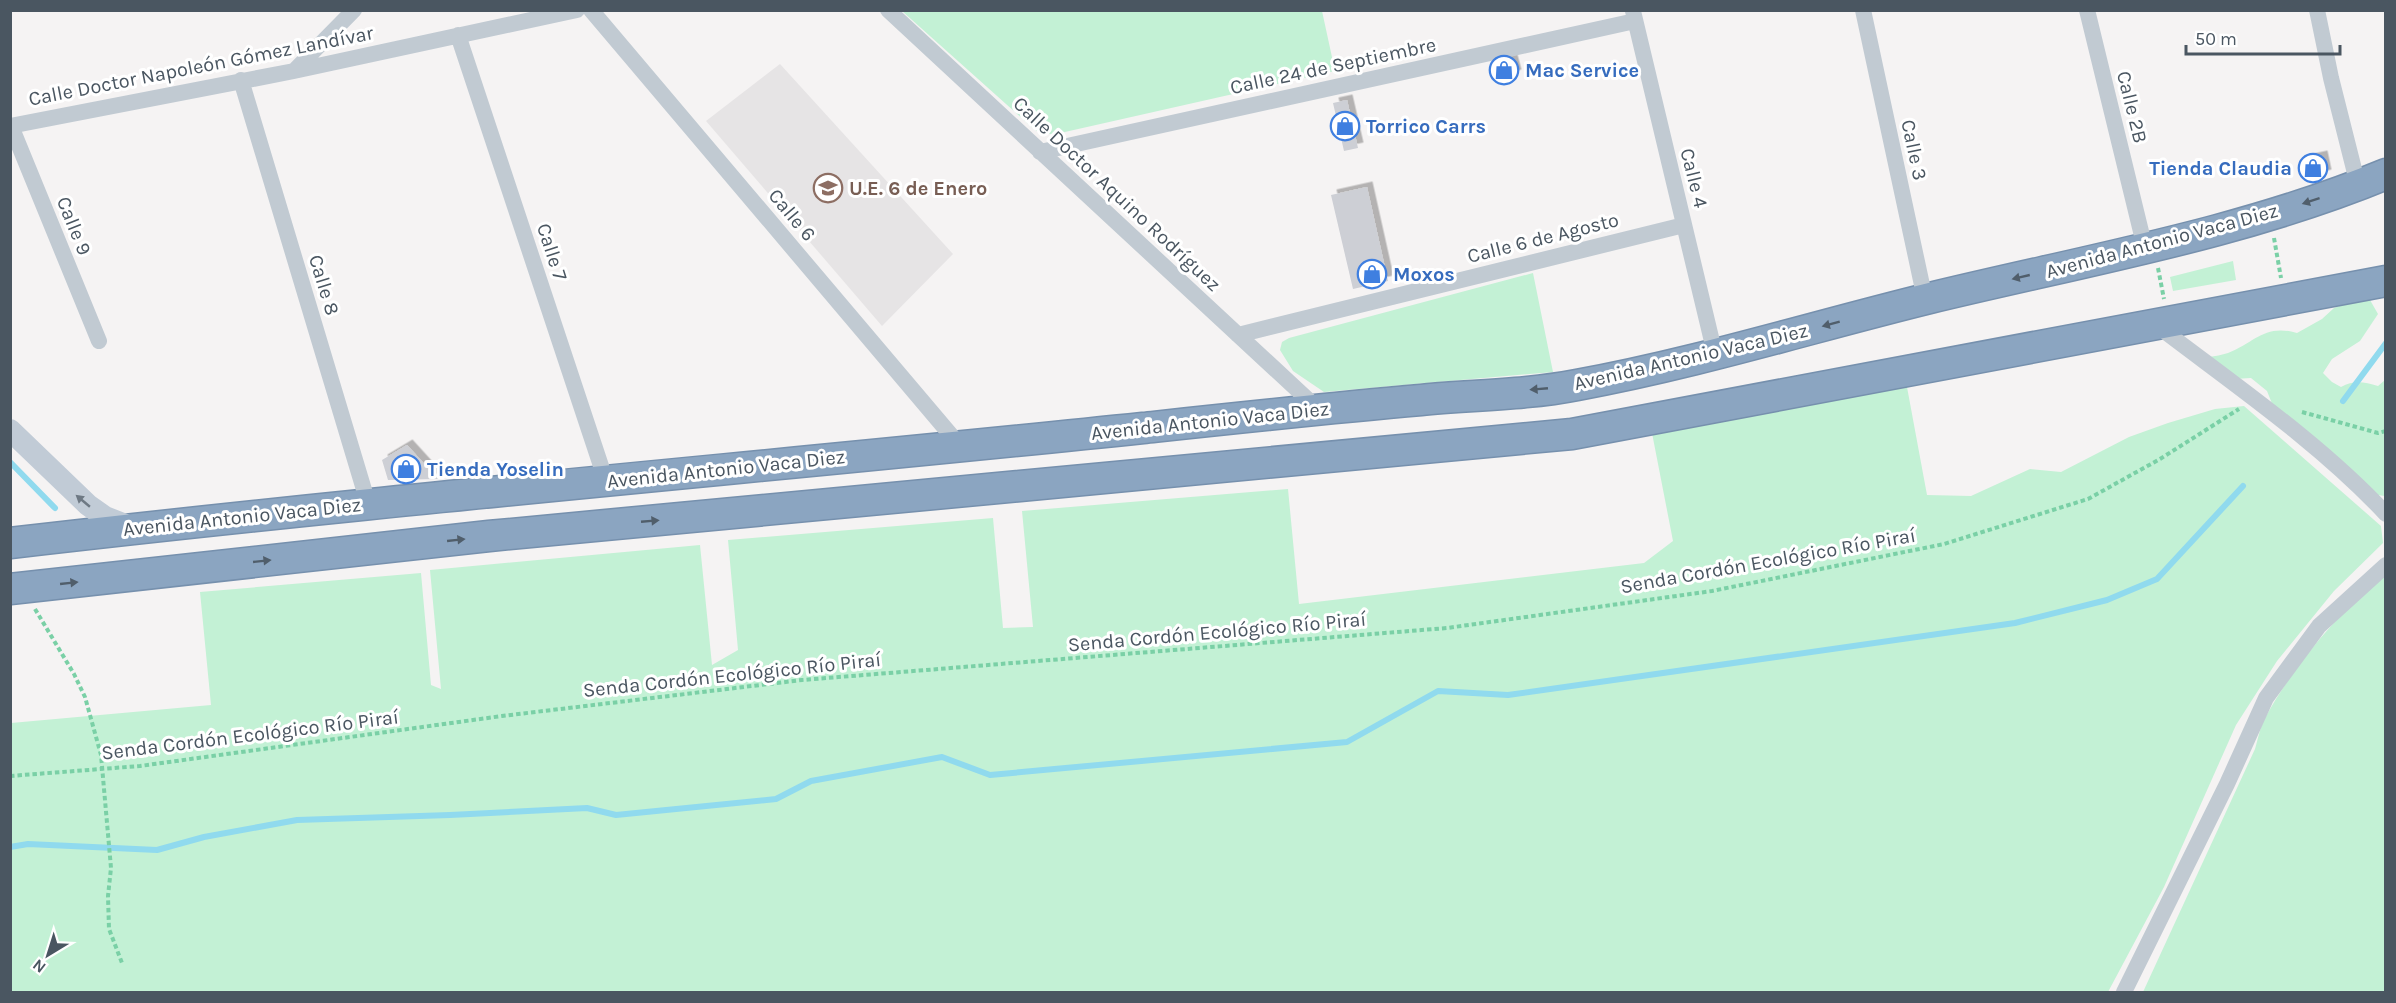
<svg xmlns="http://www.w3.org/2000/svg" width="2396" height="1003" viewBox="0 0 2396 1003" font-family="Karla,sans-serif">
	<defs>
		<filter id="shadow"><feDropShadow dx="5.5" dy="-5.5" stdDeviation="0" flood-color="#0004"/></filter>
	</defs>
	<rect width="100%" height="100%" fill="#f5f3f3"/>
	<path fill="#e6e4e5" d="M 780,64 L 953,254 L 882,326 L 706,121 Z"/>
	<path fill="#c3f1d5" d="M 902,11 L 1322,11 L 1335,71 L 1056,134 L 1046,134 L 1035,130 Z
		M 2233,261 L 2236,280 L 2173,291 L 2170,277 Z
		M 1533,273 L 1553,372 L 1324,392 L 1293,371 L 1280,350 L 1282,342 L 1289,338 Z
		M 2358,299 L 2370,300 L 2378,314 L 2360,341 L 2332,359 L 2323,373 L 2332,382 L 2341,387 C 2354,380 2364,382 2378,386 L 2385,380 L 2385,496 L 2377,495 L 2273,406 L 2267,391 L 2251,378 L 2234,379 L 2209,357 C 2215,356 2222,355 2228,353 C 2256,342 2264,324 2297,333 L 2322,319 L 2334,308 Z
		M 1907,387 L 1927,495 L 1971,496 L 2030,469 L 2061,472 L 2129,437 L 2168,423 L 2215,409 L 2244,406 L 2381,526 L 2383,543 L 2334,591 L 2277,661 L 2236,725 L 2164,887 L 2108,992 L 11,992 L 11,723 L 211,705 L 200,592 L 421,573 L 431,685 L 441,689 L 430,570 L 700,545 L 712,665 L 738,650 L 728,540 L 993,518 L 1003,628 L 1033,627 L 1022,511 L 1288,489 L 1299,604 L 1644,563 L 1673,541 L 1652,433 Z
		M 2385,573 L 2385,992 L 2143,992 L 2255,749 C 2258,739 2260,727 2265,718 C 2295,663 2338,614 2385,573 Z"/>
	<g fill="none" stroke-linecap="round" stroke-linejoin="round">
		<path stroke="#90daee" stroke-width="6" d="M 2343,401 L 2386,343
			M 10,462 L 55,508
			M 10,847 L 28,844 L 157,850 L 204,837 L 297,820 L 450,815 L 587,808 L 616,815 L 776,799 L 811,781 L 942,757 L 990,775 L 1347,742 L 1438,691 L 1508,695 L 2015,623 L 2107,600 L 2157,579 L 2243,486"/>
	</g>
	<path fill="#cdcfd5" filter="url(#shadow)" d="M 1512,60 L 1516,75 L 1496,80 L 1492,65 Z
		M 1347,100 L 1358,148 L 1344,151 L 1333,103 Z
		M 2322,156 L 2326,175 L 2304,180 L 2299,161 Z
		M 1367,187 L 1388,281 L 1353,289 L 1331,195 Z
		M 407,445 L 438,479 L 388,480 L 382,460 Z"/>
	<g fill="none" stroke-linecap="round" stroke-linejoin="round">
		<g stroke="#7690ad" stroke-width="33">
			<path id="highway" d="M 10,543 C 388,499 766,467 1143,428 C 1236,418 1328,408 1421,400 C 1472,395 1526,395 1577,385 C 1697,363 1812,327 1930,298 C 2082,261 2241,234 2386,174
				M 10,589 L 489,536 L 1572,434 L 2386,281"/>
		</g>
		<path stroke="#7ad0a6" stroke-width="4" stroke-dasharray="4.5 3" stroke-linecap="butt" d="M 2274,238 L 2281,278
			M 2158,268 L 2164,299
			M 2302,412 L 2378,433 L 2386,431
			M 35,609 L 74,674 L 85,697 L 101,755 L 111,868 L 108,896 L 109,929 L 122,963
			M 10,776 L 140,766 L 502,716 L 802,680 L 1447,628 L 1712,591 L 1944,544 L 2088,499 L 2160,459 L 2239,409"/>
		<path stroke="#c1cad2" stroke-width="16" d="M 591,10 L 961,447
			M 888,10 L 1318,409
			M 1863,10 L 1925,299
			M 2087,10 L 2145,248
			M 2317,10 L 2331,78 L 2358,185
			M 1633,11 L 1715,354
			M 458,35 L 606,481
			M 294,71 L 354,10
			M 241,80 L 368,503
			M 10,126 L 294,71 L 577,10
			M 11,126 L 99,341
			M 1040,152 L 1635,21
			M 2155,324 C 2232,383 2320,443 2386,514
			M 1238,335 L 1684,225
			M 2124,992 L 2227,784 L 2266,698 L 2319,626 L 2386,565"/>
		<path stroke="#c1cbd6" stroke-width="22" d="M 10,430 L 88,505 L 105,517 L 133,528"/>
		<use href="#highway" stroke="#8ba5c1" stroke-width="30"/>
	</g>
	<defs><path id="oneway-solid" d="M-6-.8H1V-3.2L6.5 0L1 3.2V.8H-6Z" transform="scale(1.5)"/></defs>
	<g fill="#505e6b">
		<use href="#oneway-solid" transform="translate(2311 201) rotate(162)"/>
		<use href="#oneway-solid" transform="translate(2021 277) rotate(167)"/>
		<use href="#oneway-solid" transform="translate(1831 324) rotate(165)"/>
		<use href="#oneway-solid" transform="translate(1539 389) rotate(175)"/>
		<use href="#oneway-solid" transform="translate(650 521) rotate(-5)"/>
		<use href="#oneway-solid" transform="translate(456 540) rotate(-6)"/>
		<use href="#oneway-solid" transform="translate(262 561) rotate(-6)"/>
		<use href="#oneway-solid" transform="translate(69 583) rotate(-6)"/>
	</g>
	<use fill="#6e7984" href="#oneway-solid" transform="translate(83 501) rotate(-140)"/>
	<defs>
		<g id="shop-ring" transform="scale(1.5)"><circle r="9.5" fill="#fff" stroke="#3f7fe0" stroke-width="1.5"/><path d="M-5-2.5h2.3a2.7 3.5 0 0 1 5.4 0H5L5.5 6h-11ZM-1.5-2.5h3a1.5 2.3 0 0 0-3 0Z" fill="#3f7fe0"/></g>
		<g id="school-ring" transform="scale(1.5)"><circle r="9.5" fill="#fff" stroke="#8d6e63" stroke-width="1.5"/><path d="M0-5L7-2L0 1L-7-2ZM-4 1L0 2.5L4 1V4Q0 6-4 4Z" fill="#8d6e63"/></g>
	</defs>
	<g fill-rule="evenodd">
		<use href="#shop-ring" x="1504" y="70"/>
		<use href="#shop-ring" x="1345" y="126"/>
		<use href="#shop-ring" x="2313" y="168"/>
		<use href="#school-ring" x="828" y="188"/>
		<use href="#shop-ring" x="1372" y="274"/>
		<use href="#shop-ring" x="406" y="469"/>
	</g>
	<g text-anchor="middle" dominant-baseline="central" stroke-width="6" stroke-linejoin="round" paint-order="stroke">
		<g font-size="20" fill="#4a5661" stroke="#fff">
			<text transform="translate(201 66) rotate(-11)">Calle Doctor Napoleón Gómez Landívar</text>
			<text transform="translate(1333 66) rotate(-12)">Calle 24 de Septiembre</text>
			<text transform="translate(2132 107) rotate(76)">Calle 2B</text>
			<text transform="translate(1914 150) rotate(78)">Calle 3</text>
			<text transform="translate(1694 178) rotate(76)">Calle 4</text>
			<text transform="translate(1117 194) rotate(43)">Calle Doctor Aquino Rodríguez</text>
			<text transform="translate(792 215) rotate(50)">Calle 6</text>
			<text transform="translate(74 226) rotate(68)">Calle 9</text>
			<text transform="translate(1543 238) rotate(-14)">Calle 6 de Agosto</text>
			<text transform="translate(2162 241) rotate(-15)">Avenida Antonio Vaca Diez</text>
			<text transform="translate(552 252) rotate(72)">Calle 7</text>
			<text transform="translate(324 285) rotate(73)">Calle 8</text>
			<text transform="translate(1691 357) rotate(-13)">Avenida Antonio Vaca Diez</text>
			<text transform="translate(1210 421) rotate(-6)">Avenida Antonio Vaca Diez</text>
			<text transform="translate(726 469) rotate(-6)">Avenida Antonio Vaca Diez</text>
			<text transform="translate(242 517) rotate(-6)">Avenida Antonio Vaca Diez</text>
			<text transform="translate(1768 561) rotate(-10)">Senda Cordón Ecológico Río Piraí</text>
			<text transform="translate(1217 632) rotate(-5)">Senda Cordón Ecológico Río Piraí</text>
			<text transform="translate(732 675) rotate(-6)">Senda Cordón Ecológico Río Piraí</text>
			<text transform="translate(250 735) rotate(-7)">Senda Cordón Ecológico Río Piraí</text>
		</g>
		<g font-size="20" font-weight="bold" fill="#366cbe" stroke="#fff" text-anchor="start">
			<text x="1525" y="70">Mac Service</text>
			<text x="1366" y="126">Torrico Carrs</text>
			<text x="2292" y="168" text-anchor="end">Tienda Claudia</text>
			<text x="1393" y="274">Moxos</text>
			<text x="427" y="469">Tienda Yoselin</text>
		</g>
		<g font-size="20" font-weight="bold" fill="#785e54" stroke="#fff" text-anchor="start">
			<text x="849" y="188">U.E. 6 de Enero</text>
		</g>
	</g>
	<rect width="2396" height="1003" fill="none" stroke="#4a5661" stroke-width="24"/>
	<g transform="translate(48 955) rotate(218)" stroke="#ffffff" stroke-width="4.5" paint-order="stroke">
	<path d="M0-4.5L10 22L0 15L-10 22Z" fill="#4a5661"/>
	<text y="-9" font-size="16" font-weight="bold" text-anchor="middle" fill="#4a5661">N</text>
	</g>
	<path d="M2186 45v9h154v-9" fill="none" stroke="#4a5661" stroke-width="3"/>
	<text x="2195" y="45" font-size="18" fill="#4a5661" stroke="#ffffff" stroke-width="4.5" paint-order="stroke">50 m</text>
</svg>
